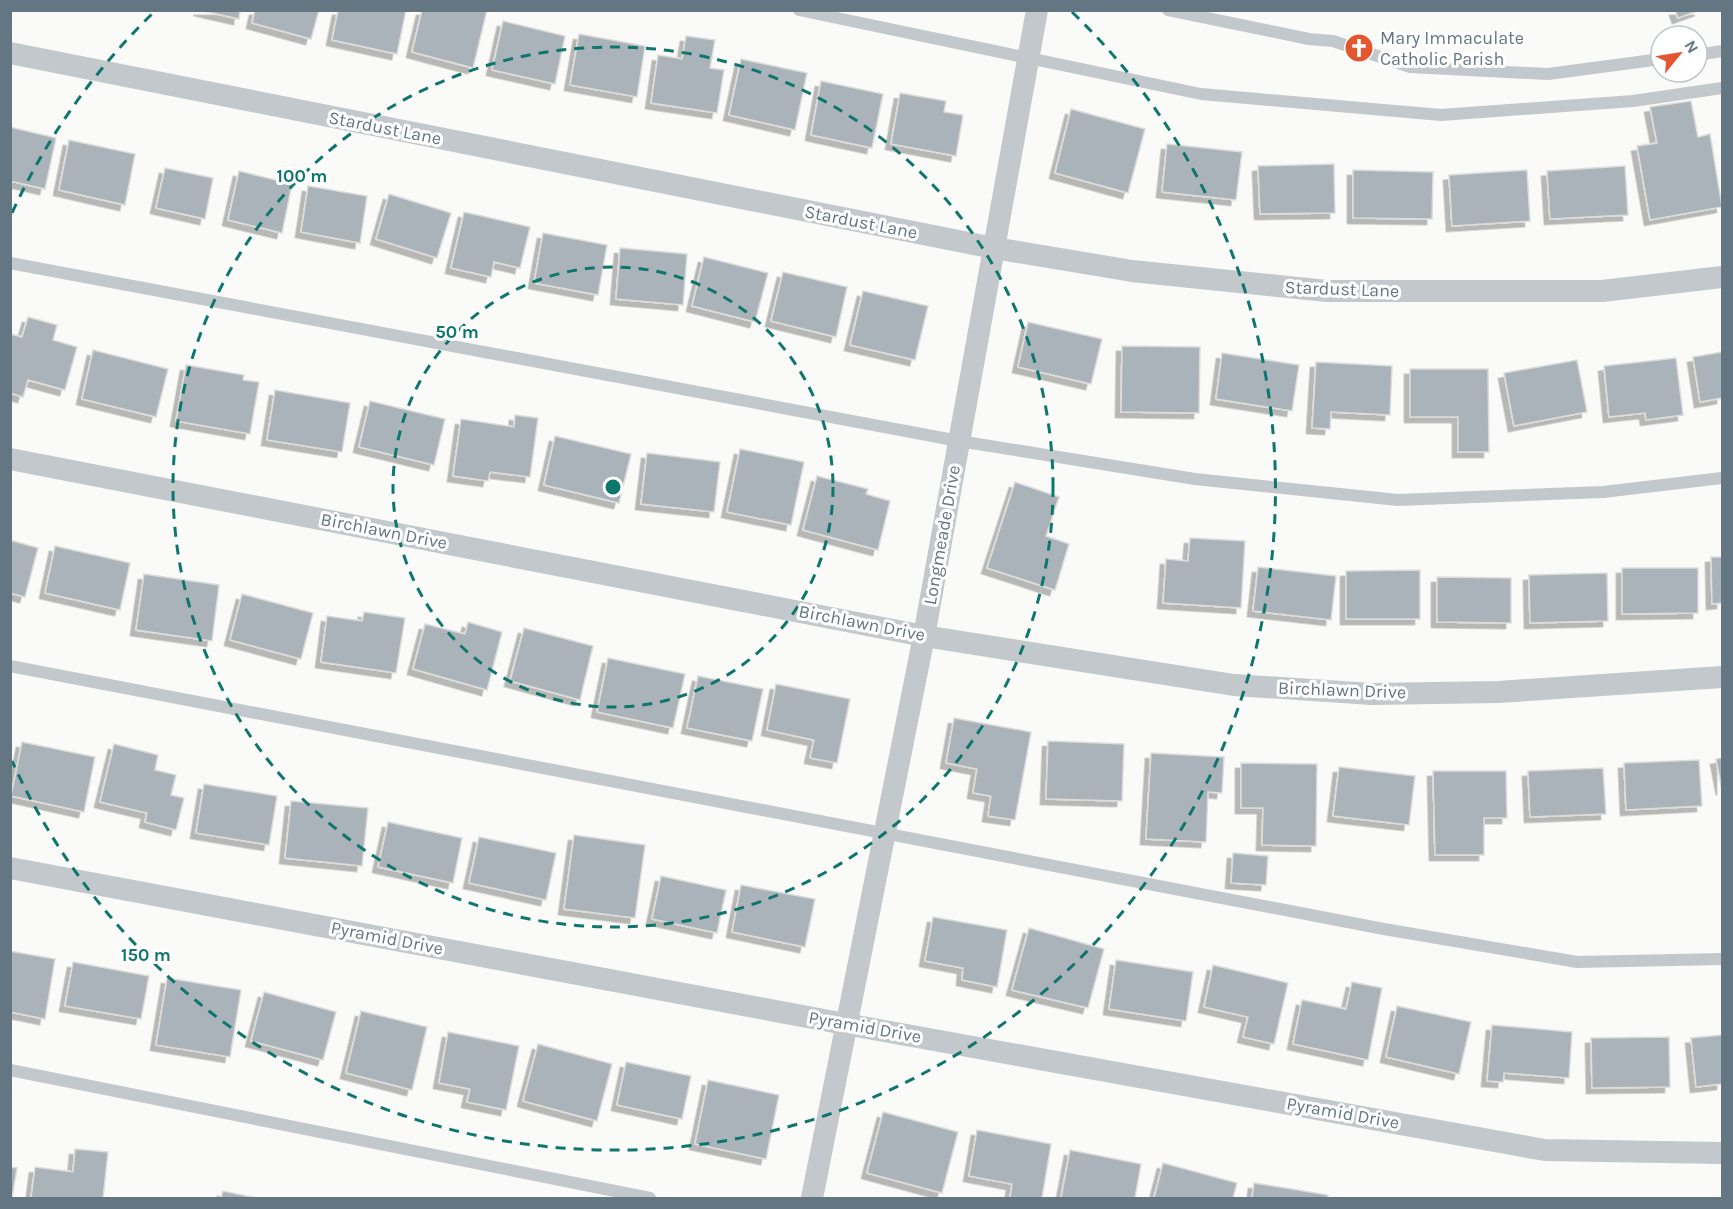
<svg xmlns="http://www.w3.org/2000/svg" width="1733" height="1209" viewBox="0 0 1733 1209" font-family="Karla,sans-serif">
	<defs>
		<filter id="shadow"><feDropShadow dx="-5.5" dy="5.5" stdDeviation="0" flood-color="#0004"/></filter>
	</defs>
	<rect width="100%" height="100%" fill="#fafaf8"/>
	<path fill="#aab3b9" stroke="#dcdcda" stroke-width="1.5" filter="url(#shadow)" d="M 199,10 L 240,10 L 239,19 Z
		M 255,10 L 319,10 L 311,39 L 252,23 Z
		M 338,10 L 406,10 L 397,54 L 332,40 Z
		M 422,10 L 487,10 L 473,68 L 412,52 Z
		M 1675,10 L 1700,10 L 1678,18 Z
		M 503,21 L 565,36 L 555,84 L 492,70 Z
		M 579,34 L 645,46 L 637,97 L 570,85 Z
		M 686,36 L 715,40 L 710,68 L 724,70 L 717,113 L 651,103 L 658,55 L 682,59 Z
		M 741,59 L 807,73 L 795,130 L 729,115 Z
		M 821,81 L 883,94 L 872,148 L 811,135 Z
		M 900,93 L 946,101 L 944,112 L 963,115 L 956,156 L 891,144 Z
		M 1691,101 L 1698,137 L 1710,134 L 1722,207 L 1650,220 L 1637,146 L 1657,143 L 1650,107 Z
		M 1071,109 L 1145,129 L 1128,193 L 1055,173 Z
		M 10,127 L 56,138 L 45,189 L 10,181 Z
		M 69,140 L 135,154 L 125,205 L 59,190 Z
		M 1167,144 L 1242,152 L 1236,200 L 1162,192 Z
		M 1334,164 L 1335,213 L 1260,214 L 1258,166 Z
		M 1625,166 L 1628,215 L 1550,219 L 1547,171 Z
		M 165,168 L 213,178 L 205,219 L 156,208 Z
		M 1353,170 L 1433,172 L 1432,219 L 1353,218 Z
		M 1527,170 L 1530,221 L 1452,226 L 1449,175 Z
		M 239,171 L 292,184 L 282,233 L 228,220 Z
		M 308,186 L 367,196 L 360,243 L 301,232 Z
		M 389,194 L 451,213 L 437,258 L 376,239 Z
		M 464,212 L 530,227 L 520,268 L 494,262 L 491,277 L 451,268 Z
		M 543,233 L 607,245 L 598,295 L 534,283 Z
		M 620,248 L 687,254 L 683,305 L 616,299 Z
		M 704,257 L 768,273 L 755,322 L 692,306 Z
		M 783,272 L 847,287 L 836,337 L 771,321 Z
		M 863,291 L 928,306 L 915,360 L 850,345 Z
		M 28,317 L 57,325 L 53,340 L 77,347 L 65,390 L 28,380 L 23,397 L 10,393 L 10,334 L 22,337 Z
		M 1028,322 L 1102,339 L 1091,384 L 1018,367 Z
		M 1122,346 L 1200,347 L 1199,413 L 1121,412 Z
		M 93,350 L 168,369 L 156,417 L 82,399 Z
		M 1722,352 L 1722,398 L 1700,402 L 1693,357 Z
		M 1222,353 L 1299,365 L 1292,411 L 1216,399 Z
		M 1676,358 L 1683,415 L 1646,420 L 1645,413 L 1609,417 L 1604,366 Z
		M 1577,360 L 1587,412 L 1514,426 L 1504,373 Z
		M 1316,362 L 1392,366 L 1390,415 L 1331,412 L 1330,429 L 1312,428 Z
		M 186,365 L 244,375 L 243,380 L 259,382 L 250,434 L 176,421 Z
		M 1410,369 L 1488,369 L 1489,452 L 1458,452 L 1458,417 L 1410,417 Z
		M 275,390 L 350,403 L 342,452 L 267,440 Z
		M 370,401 L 445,419 L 434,465 L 359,447 Z
		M 515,415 L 538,418 L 530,477 L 490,472 L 488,481 L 453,476 L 461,419 L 514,427 Z
		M 555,436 L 631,454 L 619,503 L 544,485 Z
		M 740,449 L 804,462 L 791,525 L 727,512 Z
		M 647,453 L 720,462 L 714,512 L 641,504 Z
		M 817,476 L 868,489 L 866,494 L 890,501 L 878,550 L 803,530 Z
		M 1015,482 L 1059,497 L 1046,536 L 1069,544 L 1055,590 L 987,568 Z
		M 1190,538 L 1245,541 L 1241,608 L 1163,603 L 1166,559 L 1188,561 Z
		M 10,540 L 38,548 L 25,597 L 10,593 Z
		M 55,546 L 130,563 L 120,610 L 45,593 Z
		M 1711,557 L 1722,557 L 1722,603 L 1712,604 Z
		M 1258,567 L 1336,576 L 1331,620 L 1253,611 Z
		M 1622,568 L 1698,568 L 1698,613 L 1622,614 Z
		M 1420,570 L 1420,619 L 1346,619 L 1346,571 Z
		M 1607,573 L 1608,621 L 1530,623 L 1529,575 Z
		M 144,574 L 219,585 L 212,641 L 136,630 Z
		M 1437,577 L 1511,578 L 1511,623 L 1437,622 Z
		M 242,594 L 313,613 L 301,659 L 230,640 Z
		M 364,612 L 405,618 L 396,673 L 321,662 L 327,616 L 362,621 Z
		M 468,622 L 502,632 L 487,690 L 413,669 L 425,624 L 465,634 Z
		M 524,628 L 593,646 L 580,700 L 510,681 Z
		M 608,658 L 685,674 L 673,728 L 597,712 Z
		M 698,676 L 763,689 L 752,741 L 687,728 Z
		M 776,684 L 850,699 L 837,763 L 810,758 L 814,740 L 767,730 Z
		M 954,718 L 1031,732 L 1015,820 L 988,816 L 991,796 L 973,793 L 977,769 L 946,763 Z
		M 1048,741 L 1124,744 L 1122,801 L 1046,799 Z
		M 22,742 L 95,757 L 84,812 L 11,796 Z
		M 114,744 L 158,755 L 155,770 L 176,775 L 171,795 L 184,798 L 176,830 L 145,822 L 147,813 L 100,802 Z
		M 1151,753 L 1224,757 L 1222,793 L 1208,792 L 1206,842 L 1146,839 Z
		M 1722,758 L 1722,790 L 1716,759 Z
		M 1699,760 L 1702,806 L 1626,810 L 1624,763 Z
		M 1241,763 L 1317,764 L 1316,846 L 1262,845 L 1263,808 L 1241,808 Z
		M 1339,767 L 1415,776 L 1409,825 L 1333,816 Z
		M 1603,768 L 1606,814 L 1530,817 L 1528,771 Z
		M 1433,771 L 1506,771 L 1507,818 L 1484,818 L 1484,855 L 1435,855 Z
		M 204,784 L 277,796 L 269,845 L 196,833 Z
		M 291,801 L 368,808 L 362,866 L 285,858 Z
		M 388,822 L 462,838 L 453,883 L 378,867 Z
		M 574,835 L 645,845 L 635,918 L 564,909 Z
		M 479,837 L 556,853 L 546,900 L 469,883 Z
		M 1233,853 L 1268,856 L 1266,885 L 1231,883 Z
		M 661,876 L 726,890 L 717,933 L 652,919 Z
		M 741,885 L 815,899 L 805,947 L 732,932 Z
		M 933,917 L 1007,930 L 997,987 L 962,980 L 963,968 L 925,961 Z
		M 1029,928 L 1104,949 L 1088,1008 L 1012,990 Z
		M 10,951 L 55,959 L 45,1019 L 10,1012 Z
		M 1116,960 L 1193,972 L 1186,1021 L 1109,1009 Z
		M 73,962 L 149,976 L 141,1019 L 65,1006 Z
		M 1213,965 L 1288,983 L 1274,1044 L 1243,1037 L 1248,1017 L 1204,1007 Z
		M 167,978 L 241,990 L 230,1057 L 156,1045 Z
		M 1352,982 L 1382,988 L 1368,1060 L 1293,1044 L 1302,1000 L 1346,1009 Z
		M 264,992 L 336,1012 L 323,1060 L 251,1041 Z
		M 1397,1006 L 1471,1022 L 1459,1074 L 1386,1057 Z
		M 361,1011 L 427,1027 L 412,1090 L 346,1073 Z
		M 1492,1025 L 1572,1032 L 1569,1078 L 1504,1073 L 1503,1082 L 1487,1081 Z
		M 448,1032 L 519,1046 L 506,1110 L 467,1102 L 470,1089 L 439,1083 Z
		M 1722,1035 L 1722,1084 L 1696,1087 L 1691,1038 Z
		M 1669,1037 L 1670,1087 L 1592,1088 L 1591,1038 Z
		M 538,1044 L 612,1064 L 597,1121 L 523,1101 Z
		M 626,1062 L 691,1076 L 682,1119 L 617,1105 Z
		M 708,1080 L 779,1095 L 766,1159 L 695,1144 Z
		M 883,1112 L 958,1132 L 942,1193 L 867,1173 Z
		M 977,1130 L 1051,1144 L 1042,1198 L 1010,1198 L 1012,1184 L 969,1176 Z
		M 75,1149 L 108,1152 L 103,1198 L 31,1198 L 35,1167 L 73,1172 Z
		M 1070,1150 L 1141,1164 L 1135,1198 L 1061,1198 Z
		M 1163,1163 L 1237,1183 L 1233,1198 L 1154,1198 Z
		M 10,1167 L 17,1168 L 12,1198 L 10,1198 Z
		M 1254,1183 L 1328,1195 L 1327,1198 L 1252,1198 Z
		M 223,1191 L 256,1198 L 221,1198 Z"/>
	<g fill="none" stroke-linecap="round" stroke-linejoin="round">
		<path stroke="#c3c8cc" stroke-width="12" d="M 799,10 L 1201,94 L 1441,115 L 1633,101 L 1722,88
			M 1168,10 L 1309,39 L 1333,41 L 1410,67 L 1548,74 L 1661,59
			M 1697,55 L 1722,51
			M 10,263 L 959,441 L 1195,479 L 1398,500 L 1603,492 L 1722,478
			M 10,666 L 1384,929 L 1577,962 L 1722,959
			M 10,1070 L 650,1198"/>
		<path stroke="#c3c8cc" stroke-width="22" d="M 10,53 L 994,248 L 1132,271 L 1327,291 L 1602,291 L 1722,277
			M 10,459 L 924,636 L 1234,685 L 1372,694 L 1498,692 L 1722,677
			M 10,868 L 845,1024 L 1545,1150 L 1722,1153
			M 812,1198 L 924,636 L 1037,10"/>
	</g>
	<g fill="none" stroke="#0f766e" stroke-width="3" stroke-dasharray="10 8">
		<circle cx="613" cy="487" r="220"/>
		<circle cx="613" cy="487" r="440"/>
		<path d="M12 213A661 661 0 0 1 154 12M1072 12A661 661 0 1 1 12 761"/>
	</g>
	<defs>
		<g id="church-disc" transform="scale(1.5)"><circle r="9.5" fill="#e4572e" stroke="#fff"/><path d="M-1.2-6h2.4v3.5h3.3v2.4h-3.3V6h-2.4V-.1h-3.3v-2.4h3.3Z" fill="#fff"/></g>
	</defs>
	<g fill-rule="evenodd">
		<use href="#church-disc" x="1359" y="48"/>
	</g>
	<g text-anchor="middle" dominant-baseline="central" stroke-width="6" stroke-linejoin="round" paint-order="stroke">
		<g font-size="18" fill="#657683" stroke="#fff" text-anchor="start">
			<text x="1380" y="38">Mary Immaculate<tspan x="1380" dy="21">Catholic Parish</tspan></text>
		</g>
		<g font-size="18" fill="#657683" stroke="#fff">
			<text transform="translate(385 128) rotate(11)">Stardust Lane</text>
			<text transform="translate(861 222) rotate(11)">Stardust Lane</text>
			<text transform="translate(1342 289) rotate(2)">Stardust Lane</text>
			<text transform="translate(384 531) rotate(11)">Birchlawn Drive</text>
			<text transform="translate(942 535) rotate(-80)">Longmeade Drive</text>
			<text transform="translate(862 623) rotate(11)">Birchlawn Drive</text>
			<text transform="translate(1342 690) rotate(2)">Birchlawn Drive</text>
			<text transform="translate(387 938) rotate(11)">Pyramid Drive</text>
			<text transform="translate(865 1027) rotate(10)">Pyramid Drive</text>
			<text transform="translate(1343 1113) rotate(10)">Pyramid Drive</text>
		</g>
	</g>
	<circle cx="613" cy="487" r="9" fill="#0f766e" stroke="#fff" stroke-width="3"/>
	<g font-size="18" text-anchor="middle" font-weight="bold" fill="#0f766e" stroke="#fff" stroke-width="6" stroke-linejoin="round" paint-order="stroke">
		<text x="302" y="182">100 m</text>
		<text x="457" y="338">50 m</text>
		<text x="146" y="961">150 m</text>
	</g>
	<rect width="1733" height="1209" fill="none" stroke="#657683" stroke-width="24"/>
	<g transform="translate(1679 54) rotate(60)"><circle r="28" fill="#ffffff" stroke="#c1c8cd" stroke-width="1.5"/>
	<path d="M0-4.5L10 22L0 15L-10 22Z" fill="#e4572e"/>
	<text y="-9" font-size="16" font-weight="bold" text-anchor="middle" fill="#657683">N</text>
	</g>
</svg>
